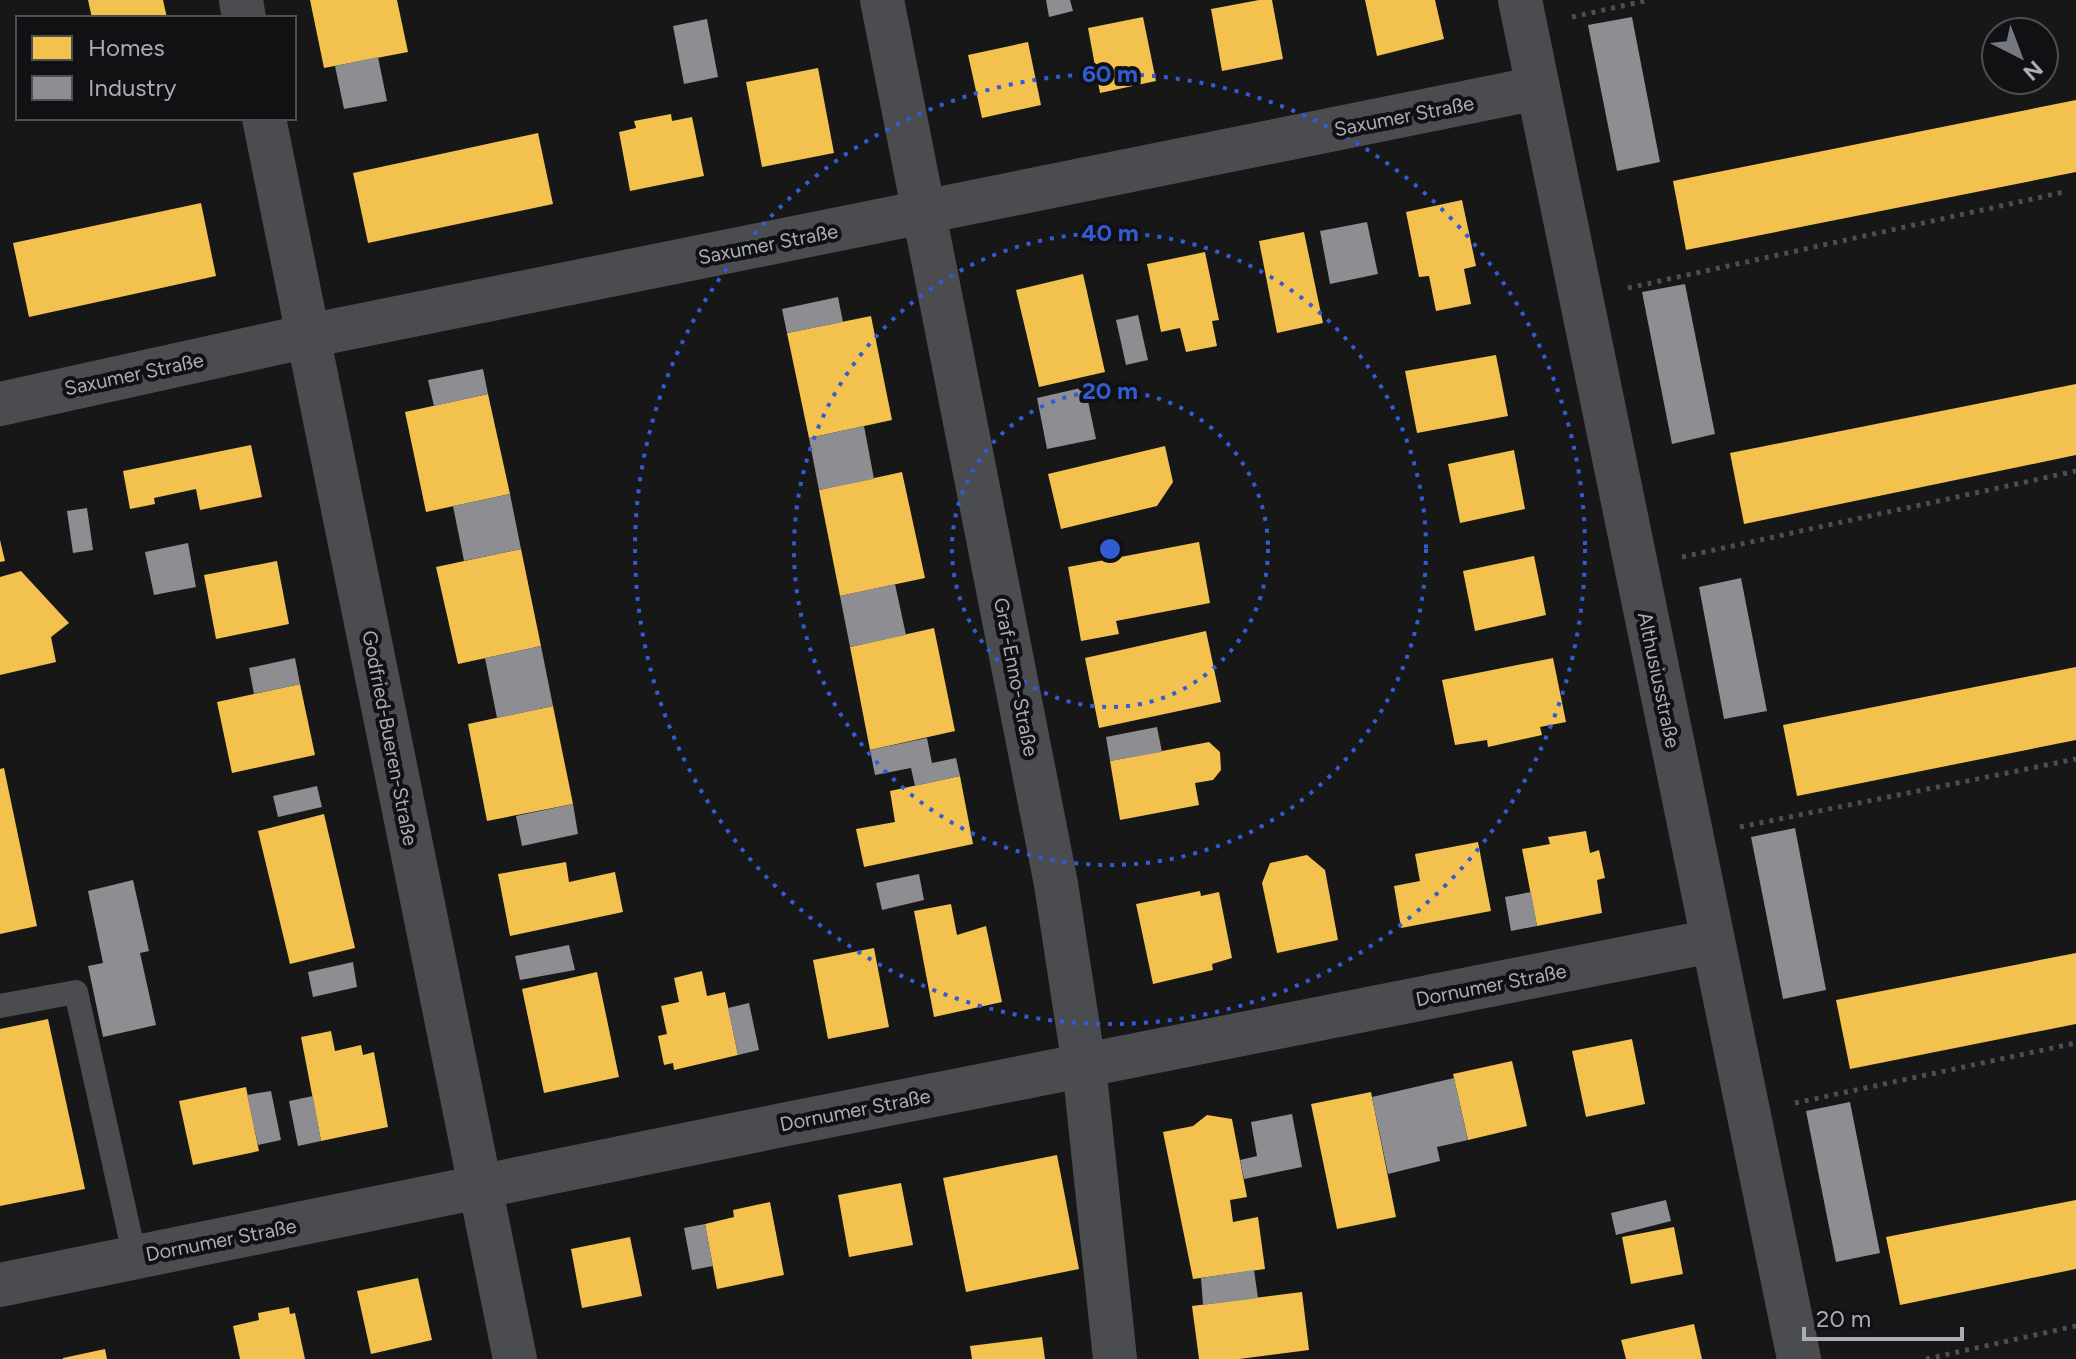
<svg xmlns="http://www.w3.org/2000/svg" width="2076" height="1359" viewBox="0 0 2076 1359" font-family="Figtree,sans-serif">
	<rect width="100%" height="100%" fill="#171717"/>
	<path fill="#f2c14e" d="M 88,0 L 163,0 L 167,18 L 92,18 Z
		M 310,0 L 397,0 L 408,52 L 324,68 Z
		M 1259,0 L 1272,0 L 1283,59 L 1222,71 L 1211,9 Z
		M 1365,0 L 1435,0 L 1444,39 L 1377,56 Z
		M 1143,17 L 1156,81 L 1100,93 L 1088,28 Z
		M 1028,42 L 1041,105 L 982,118 L 968,55 Z
		M 818,68 L 834,153 L 762,167 L 746,82 Z
		M 2076,100 L 2076,172 L 1686,250 L 1673,181 Z
		M 671,114 L 672,121 L 692,117 L 704,176 L 630,191 L 619,132 L 636,128 L 634,121 Z
		M 538,133 L 553,204 L 368,243 L 353,173 Z
		M 1462,200 L 1476,266 L 1464,269 L 1471,304 L 1436,311 L 1429,276 L 1419,277 L 1406,212 Z
		M 201,203 L 216,276 L 29,317 L 13,243 Z
		M 1304,232 L 1323,323 L 1277,333 L 1259,241 Z
		M 1205,252 L 1219,320 L 1212,321 L 1217,346 L 1186,352 L 1180,328 L 1161,332 L 1147,264 Z
		M 1083,274 L 1105,372 L 1039,387 L 1016,290 Z
		M 871,316 L 892,420 L 809,438 L 787,333 Z
		M 1496,355 L 1508,416 L 1417,433 L 1405,371 Z
		M 2076,384 L 2076,455 L 1744,524 L 1730,453 Z
		M 488,394 L 510,494 L 426,512 L 405,412 Z
		M 251,445 L 262,497 L 200,510 L 196,489 L 154,498 L 155,504 L 130,509 L 123,471 Z
		M 1165,446 L 1173,482 L 1157,506 L 1061,529 L 1048,474 Z
		M 1514,450 L 1525,509 L 1460,523 L 1448,464 Z
		M 902,472 L 925,578 L 840,596 L 819,490 Z
		M 0,540 L 5,561 L 0,562 Z
		M 1199,542 L 1210,603 L 1116,621 L 1119,634 L 1081,641 L 1068,567 Z
		M 521,549 L 541,646 L 458,664 L 436,567 Z
		M 1534,556 L 1546,615 L 1475,631 L 1463,571 Z
		M 277,561 L 289,624 L 216,639 L 204,575 Z
		M 21,571 L 69,623 L 51,637 L 56,662 L 0,675 L 0,577 Z
		M 934,628 L 955,731 L 870,750 L 850,647 Z
		M 1206,631 L 1221,702 L 1099,728 L 1085,658 Z
		M 1553,658 L 1566,722 L 1540,727 L 1542,735 L 1488,747 L 1487,740 L 1455,745 L 1442,680 Z
		M 2076,667 L 2076,740 L 1797,796 L 1783,725 Z
		M 300,684 L 315,755 L 232,773 L 217,702 Z
		M 553,706 L 573,804 L 487,821 L 468,724 Z
		M 1209,742 L 1220,752 L 1221,770 L 1213,780 L 1195,783 L 1199,805 L 1120,820 L 1110,761 Z
		M 4,768 L 37,926 L 0,934 L 0,769 Z
		M 960,776 L 973,844 L 864,867 L 856,829 L 895,822 L 890,791 Z
		M 324,814 L 355,948 L 290,964 L 258,831 Z
		M 1586,831 L 1590,853 L 1599,850 L 1605,878 L 1597,880 L 1602,913 L 1537,926 L 1522,849 L 1550,844 L 1548,837 Z
		M 1478,842 L 1491,911 L 1401,928 L 1394,886 L 1420,881 L 1415,854 Z
		M 1307,855 L 1325,870 L 1338,940 L 1277,953 L 1262,883 L 1270,863 Z
		M 566,862 L 569,882 L 615,872 L 623,912 L 510,936 L 498,874 Z
		M 1200,891 L 1201,896 L 1219,892 L 1232,958 L 1212,964 L 1213,970 L 1153,984 L 1136,904 Z
		M 951,904 L 957,935 L 986,926 L 1002,1002 L 934,1017 L 914,911 Z
		M 874,948 L 889,1027 L 828,1039 L 813,960 Z
		M 2076,953 L 2076,1024 L 1850,1069 L 1836,1000 Z
		M 702,971 L 707,996 L 725,992 L 738,1055 L 674,1070 L 673,1063 L 664,1065 L 658,1036 L 667,1034 L 661,1006 L 679,1002 L 674,978 Z
		M 597,972 L 619,1077 L 544,1093 L 522,989 Z
		M 48,1019 L 85,1189 L 0,1206 L 0,1029 Z
		M 331,1031 L 335,1051 L 361,1045 L 363,1055 L 374,1052 L 388,1127 L 321,1141 L 301,1037 Z
		M 1632,1039 L 1645,1104 L 1586,1117 L 1572,1051 Z
		M 1512,1061 L 1527,1126 L 1468,1140 L 1453,1074 Z
		M 246,1087 L 259,1151 L 193,1165 L 179,1101 Z
		M 1371,1092 L 1396,1217 L 1337,1229 L 1311,1104 Z
		M 1207,1115 L 1232,1119 L 1247,1197 L 1230,1200 L 1233,1222 L 1258,1217 L 1265,1269 L 1193,1279 L 1163,1132 L 1193,1126 Z
		M 1057,1155 L 1079,1269 L 966,1292 L 943,1178 Z
		M 901,1183 L 913,1245 L 849,1257 L 838,1195 Z
		M 2076,1200 L 2076,1269 L 1900,1305 L 1886,1237 Z
		M 770,1202 L 784,1275 L 717,1289 L 705,1224 L 734,1217 L 733,1210 Z
		M 1674,1227 L 1683,1274 L 1631,1284 L 1622,1237 Z
		M 630,1237 L 642,1296 L 582,1308 L 571,1249 Z
		M 418,1278 L 432,1340 L 371,1354 L 357,1291 Z
		M 1302,1292 L 1309,1350 L 1239,1359 L 1199,1359 L 1192,1306 Z
		M 289,1307 L 290,1314 L 295,1313 L 305,1359 L 240,1359 L 233,1326 L 259,1320 L 258,1313 Z
		M 1694,1324 L 1702,1359 L 1626,1359 L 1621,1340 Z
		M 1042,1337 L 1045,1359 L 972,1359 L 970,1346 Z
		M 105,1349 L 107,1359 L 63,1359 L 63,1358 Z"/>
	<path fill="#8d8d92" d="M 1046,0 L 1070,0 L 1073,11 L 1049,17 Z
		M 1632,17 L 1660,162 L 1617,171 L 1588,25 Z
		M 707,19 L 718,77 L 684,84 L 673,26 Z
		M 378,57 L 387,101 L 344,109 L 335,66 Z
		M 1367,222 L 1378,274 L 1330,284 L 1320,231 Z
		M 1685,284 L 1715,434 L 1672,444 L 1642,292 Z
		M 838,297 L 843,322 L 787,333 L 782,309 Z
		M 1138,315 L 1148,360 L 1126,365 L 1116,320 Z
		M 483,369 L 488,394 L 434,406 L 428,380 Z
		M 1085,387 L 1096,439 L 1047,449 L 1037,398 Z
		M 864,426 L 874,479 L 819,490 L 809,438 Z
		M 510,494 L 521,549 L 464,561 L 453,506 Z
		M 87,508 L 93,550 L 73,553 L 67,511 Z
		M 188,543 L 196,587 L 154,595 L 145,552 Z
		M 1741,578 L 1767,711 L 1724,719 L 1699,587 Z
		M 895,584 L 906,635 L 850,647 L 840,596 Z
		M 541,646 L 553,706 L 497,718 L 485,658 Z
		M 295,658 L 300,684 L 254,694 L 249,668 Z
		M 1157,727 L 1162,752 L 1110,761 L 1106,737 Z
		M 927,738 L 932,763 L 956,758 L 960,776 L 915,786 L 911,768 L 875,775 L 870,750 Z
		M 317,786 L 322,807 L 278,817 L 273,796 Z
		M 573,804 L 578,834 L 522,846 L 516,816 Z
		M 1795,828 L 1826,990 L 1783,999 L 1751,837 Z
		M 919,874 L 924,900 L 882,910 L 876,883 Z
		M 133,880 L 149,951 L 140,953 L 156,1025 L 103,1037 L 88,966 L 103,963 L 88,891 Z
		M 1531,892 L 1537,926 L 1511,931 L 1505,897 Z
		M 569,945 L 575,970 L 520,980 L 515,956 Z
		M 353,962 L 357,987 L 313,997 L 308,972 Z
		M 749,1003 L 759,1050 L 738,1055 L 728,1008 Z
		M 1454,1078 L 1468,1140 L 1437,1147 L 1440,1161 L 1388,1174 L 1372,1097 Z
		M 271,1091 L 281,1140 L 258,1145 L 247,1095 Z
		M 313,1096 L 321,1141 L 298,1146 L 289,1101 Z
		M 1850,1102 L 1880,1253 L 1836,1262 L 1806,1111 Z
		M 1292,1114 L 1302,1167 L 1244,1179 L 1240,1160 L 1257,1156 L 1251,1122 Z
		M 1666,1200 L 1671,1221 L 1616,1235 L 1611,1213 Z
		M 705,1224 L 713,1266 L 692,1270 L 684,1228 Z
		M 1254,1270 L 1258,1298 L 1203,1305 L 1201,1278 Z"/>
	<g fill="none" stroke-linecap="round" stroke-linejoin="round">
		<path stroke="#4d4e52" stroke-width="5" stroke-dasharray="4 6" stroke-linecap="butt" d="M 1572,17 L 1649,0
			M 1628,288 L 2064,192
			M 1682,557 L 2076,471
			M 1740,827 L 2076,759
			M 1795,1103 L 2076,1043
			M 1926,1359 L 2076,1326"/>
		<path stroke="#4b4c50" stroke-width="24" d="M 0,1006 L 76,992 L 135,1258"/>
		<path stroke="#4b4c50" stroke-width="44" d="M 241,0 L 244,18
			M 882,0 L 1056,884 L 1084,1066 L 1115,1359
			M 1520,0 L 1799,1359
			M 264,118 L 515,1359
			M 0,404 L 308,336 L 1538,88
			M 0,1285 L 782,1125 L 1712,941"/>
	</g>
	<g fill="none" stroke="#325cd3" stroke-width="4" stroke-dasharray="4 8">
		<circle cx="1110" cy="549" r="158"/>
		<circle cx="1110" cy="549" r="316"/>
		<circle cx="1110" cy="549" r="475"/>
	</g>
	<g text-anchor="middle" dominant-baseline="central" stroke-width="8" stroke-linejoin="round" paint-order="stroke">
		<g font-size="20" fill="#a8adb8" stroke="#111113">
			<text transform="translate(1404 116) rotate(-11)">Saxumer Straße</text>
			<text transform="translate(768 244) rotate(-11)">Saxumer Straße</text>
			<text transform="translate(134 374) rotate(-12)">Saxumer Straße</text>
			<text transform="translate(1016 677) rotate(79)">Graf-Enno-Straße</text>
			<text transform="translate(1659 680) rotate(78)">Althusiusstraße</text>
			<text transform="translate(390 738) rotate(79)">Godfried-Bueren-Straße</text>
			<text transform="translate(1491 985) rotate(-11)">Dornumer Straße</text>
			<text transform="translate(855 1110) rotate(-11)">Dornumer Straße</text>
			<text transform="translate(221 1240) rotate(-11)">Dornumer Straße</text>
		</g>
	</g>
	<circle cx="1110" cy="549" r="12" fill="#325cd3" stroke="#111113" stroke-width="4"/>
	<g font-size="24" text-anchor="middle" font-weight="bold" fill="#325cd3" stroke="#111113" stroke-width="8" stroke-linejoin="round" paint-order="stroke">
		<text x="1110" y="82">60 m</text>
		<text x="1110" y="241">40 m</text>
		<text x="1110" y="399">20 m</text>
	</g>
	<rect x="16" y="16" width="280" height="104" fill="#111113" stroke="#4d4f55" stroke-width="2"/>
	<rect x="32" y="36" width="40" height="24" fill="#f2c14e" stroke="#4d4f55" stroke-width="2"/>
	<text x="88" y="56" font-size="24" fill="#a8adb8">Homes</text>
	<rect x="32" y="76" width="40" height="24" fill="#8d8d92" stroke="#4d4f55" stroke-width="2"/>
	<text x="88" y="96" font-size="24" fill="#a8adb8">Industry</text>
	<g transform="translate(2020 56) rotate(138)"><circle r="38" fill="#111113" stroke="#4d4f55" stroke-width="2"/>
	<path d="M0-6L14 30L0 20L-14 30Z" fill="#757880"/>
	<text y="-12" font-size="22" font-weight="bold" text-anchor="middle" fill="#a8adb8">N</text>
	</g>
	<path d="M1804 1327v12h158v-12" fill="none" stroke="#a8adb8" stroke-width="4"/>
	<text x="1816" y="1327" font-size="24" fill="#a8adb8" stroke="#111113" stroke-width="6" paint-order="stroke">20 m</text>
</svg>
